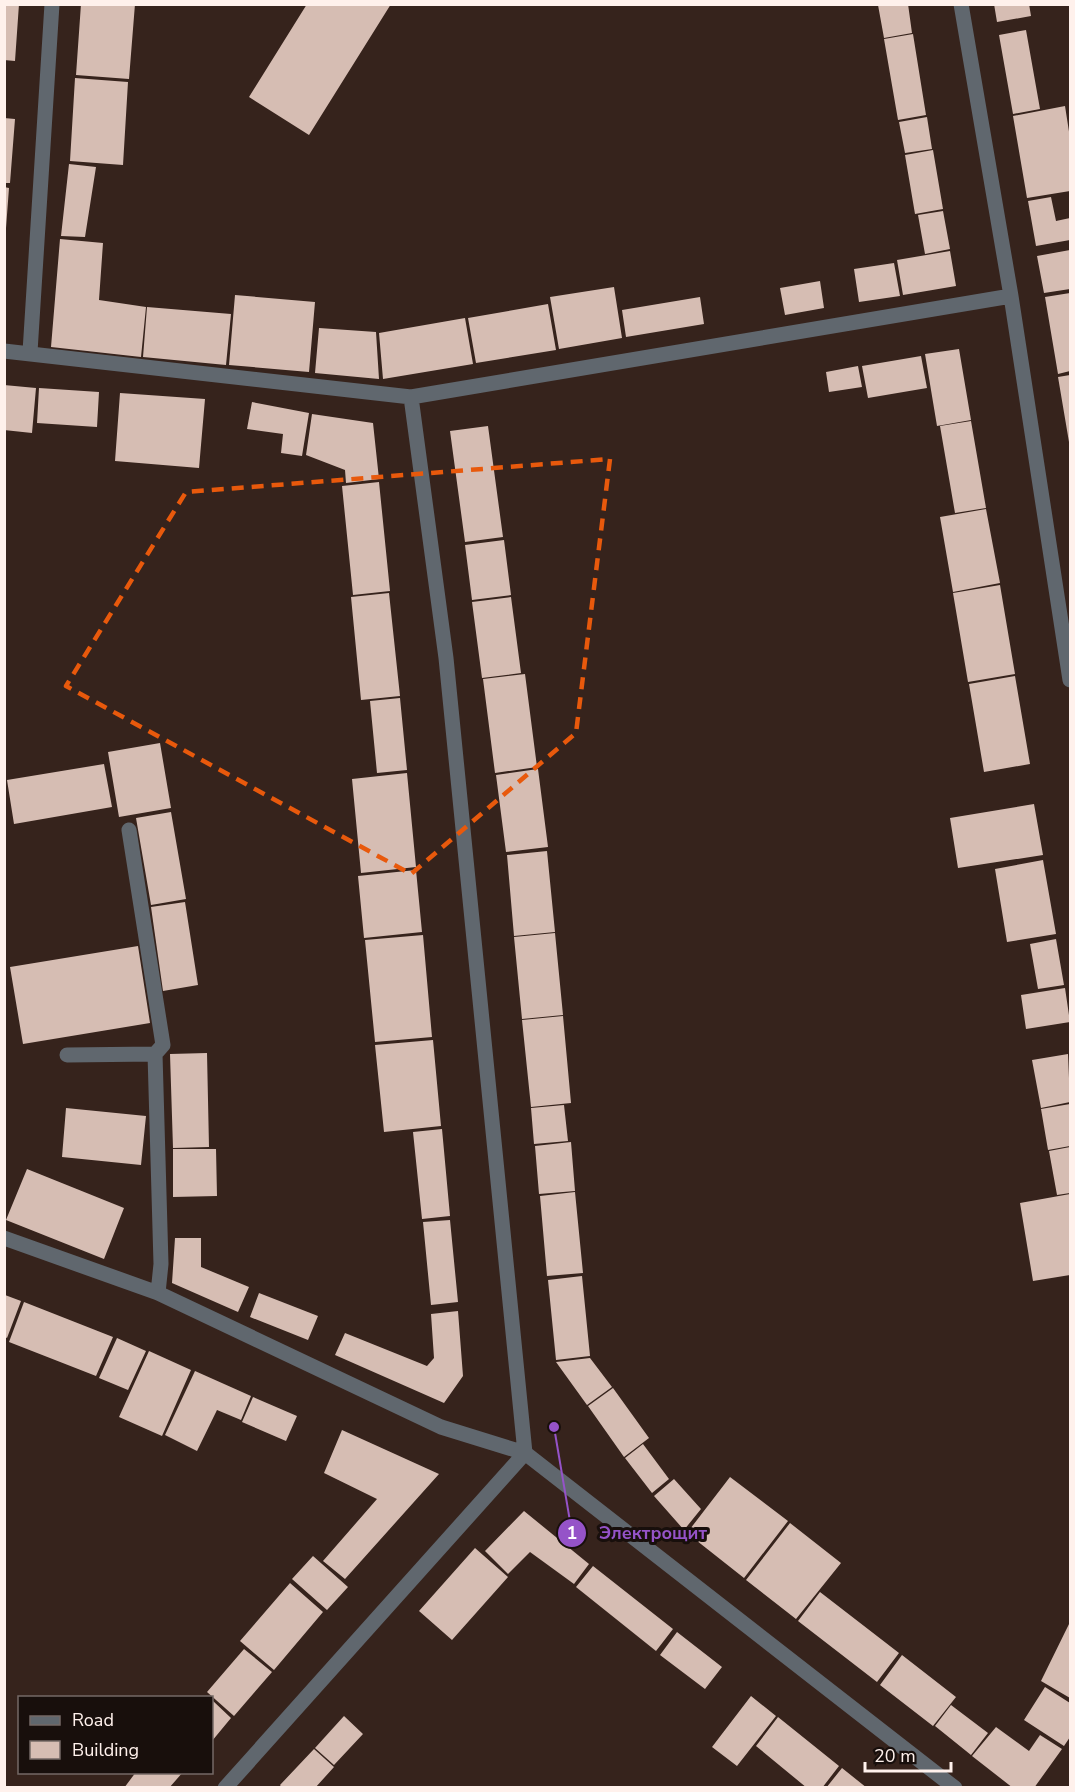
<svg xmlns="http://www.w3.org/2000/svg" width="1075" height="1792" viewBox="0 0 1075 1792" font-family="'Nunito Sans',sans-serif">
	<rect width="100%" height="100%" fill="#36231c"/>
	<path fill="#d6bdb3" d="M 4,4 L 19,4 L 15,61 L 4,60 Z
		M 81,4 L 135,4 L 129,79 L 76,75 Z
		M 307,4 L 391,4 L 309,135 L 249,97 Z
		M 908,4 L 912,33 L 884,38 L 878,5 Z
		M 994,4 L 1029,4 L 1031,16 L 997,22 Z
		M 1026,30 L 1040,109 L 1013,114 L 999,35 Z
		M 913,34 L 926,115 L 898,120 L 884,39 Z
		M 75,78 L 128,82 L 123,165 L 70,161 Z
		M 1065,106 L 1070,138 L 1070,191 L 1027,198 L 1013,116 Z
		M 927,117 L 932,149 L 905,153 L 899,122 Z
		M 4,118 L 15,119 L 10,183 L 4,183 Z
		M 933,150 L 943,209 L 915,214 L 905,155 Z
		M 69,164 L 96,167 L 85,237 L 61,236 Z
		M 4,187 L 9,188 L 6,228 L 4,228 Z
		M 1051,197 L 1056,221 L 1070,218 L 1070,240 L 1036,246 L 1028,201 Z
		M 943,211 L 950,249 L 925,254 L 918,215 Z
		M 60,239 L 103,243 L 99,300 L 146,307 L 141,357 L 51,347 Z
		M 1070,250 L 1070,289 L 1044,293 L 1037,256 Z
		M 950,251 L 956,286 L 903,295 L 897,260 Z
		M 894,263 L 900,296 L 859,302 L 854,269 Z
		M 820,281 L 824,308 L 785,315 L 780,288 Z
		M 614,287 L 622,338 L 559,349 L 550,297 Z
		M 1070,293 L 1070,371 L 1058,374 L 1045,297 Z
		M 235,295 L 315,302 L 309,372 L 229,365 Z
		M 700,297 L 704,324 L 626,337 L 622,310 Z
		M 548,304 L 556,350 L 476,363 L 468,318 Z
		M 147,307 L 231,314 L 226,365 L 143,357 Z
		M 465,318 L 473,364 L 383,379 L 379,333 Z
		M 319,328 L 376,332 L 379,379 L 315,373 Z
		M 959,349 L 971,420 L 937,426 L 925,354 Z
		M 921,356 L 927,388 L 868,398 L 862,366 Z
		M 858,366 L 862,387 L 829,392 L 826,372 Z
		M 1070,375 L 1070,442 L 1069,442 L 1058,377 Z
		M 4,385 L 36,388 L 32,433 L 4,430 Z
		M 39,388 L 99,392 L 97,427 L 37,423 Z
		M 120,393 L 205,399 L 199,468 L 115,461 Z
		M 252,402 L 309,413 L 302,456 L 281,453 L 283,434 L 247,429 Z
		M 312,414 L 373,423 L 379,479 L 346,483 L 345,470 L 306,455 Z
		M 971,421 L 986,508 L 955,513 L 940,426 Z
		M 488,426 L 503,537 L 465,542 L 450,431 Z
		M 379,482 L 390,591 L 353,595 L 342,486 Z
		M 986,509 L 1000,583 L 953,592 L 940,517 Z
		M 504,540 L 511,595 L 472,600 L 465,545 Z
		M 1000,585 L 1015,674 L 968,682 L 953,593 Z
		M 389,593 L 400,696 L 361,700 L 351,597 Z
		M 511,597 L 521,673 L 482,678 L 472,602 Z
		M 525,674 L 537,767 L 495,773 L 483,679 Z
		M 1015,676 L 1030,764 L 984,772 L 969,684 Z
		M 400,698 L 407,770 L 377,773 L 370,701 Z
		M 160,743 L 171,808 L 119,817 L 108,752 Z
		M 104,764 L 112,807 L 14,824 L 7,780 Z
		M 538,769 L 548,847 L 506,852 L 496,775 Z
		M 407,773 L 416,867 L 361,873 L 352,779 Z
		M 1034,804 L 1043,855 L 958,868 L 950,818 Z
		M 171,812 L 186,899 L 151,905 L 136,818 Z
		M 547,851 L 555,932 L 514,936 L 507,855 Z
		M 1043,860 L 1056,934 L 1007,942 L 995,869 Z
		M 416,870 L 422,932 L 364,938 L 358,876 Z
		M 185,902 L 198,985 L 163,991 L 151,907 Z
		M 555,933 L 563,1015 L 522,1019 L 514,937 Z
		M 423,935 L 432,1037 L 375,1042 L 365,940 Z
		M 1056,939 L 1064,985 L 1038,989 L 1030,944 Z
		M 138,946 L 150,1023 L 23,1044 L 10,967 Z
		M 1065,988 L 1070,1022 L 1026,1029 L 1021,995 Z
		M 563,1016 L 571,1103 L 531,1107 L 522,1020 Z
		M 433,1040 L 441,1126 L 384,1132 L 375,1045 Z
		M 207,1053 L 209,1147 L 173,1148 L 170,1054 Z
		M 1068,1054 L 1070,1102 L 1041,1108 L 1032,1060 Z
		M 1070,1104 L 1070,1146 L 1048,1150 L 1041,1109 Z
		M 564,1105 L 568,1141 L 534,1144 L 531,1108 Z
		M 66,1108 L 146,1116 L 141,1165 L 62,1157 Z
		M 442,1129 L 450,1216 L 422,1219 L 413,1132 Z
		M 571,1142 L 575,1191 L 539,1194 L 535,1146 Z
		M 1070,1147 L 1070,1193 L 1057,1195 L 1049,1151 Z
		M 173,1149 L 216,1149 L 217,1196 L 173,1197 Z
		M 27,1169 L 124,1208 L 104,1259 L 6,1220 Z
		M 575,1192 L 583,1273 L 547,1276 L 540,1196 Z
		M 1070,1194 L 1070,1275 L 1033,1281 L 1020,1203 Z
		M 450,1220 L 458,1302 L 431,1305 L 423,1222 Z
		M 175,1238 L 201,1238 L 201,1267 L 249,1287 L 238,1312 L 172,1283 Z
		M 582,1276 L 590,1356 L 556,1360 L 548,1280 Z
		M 259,1293 L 318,1316 L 308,1340 L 250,1317 Z
		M 5,1295 L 21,1301 L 7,1338 L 5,1337 Z
		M 24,1302 L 113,1337 L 96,1376 L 9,1342 Z
		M 458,1311 L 463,1376 L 444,1403 L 335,1355 L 345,1333 L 427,1366 L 434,1358 L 431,1314 Z
		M 117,1338 L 146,1351 L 128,1390 L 99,1378 Z
		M 149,1351 L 191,1370 L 162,1436 L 119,1417 Z
		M 590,1358 L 612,1387 L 587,1405 L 556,1362 Z
		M 195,1371 L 251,1396 L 241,1420 L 217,1410 L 197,1451 L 165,1435 Z
		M 613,1388 L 649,1438 L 624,1457 L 588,1406 Z
		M 253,1397 L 297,1416 L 286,1441 L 242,1422 Z
		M 342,1430 L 439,1474 L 345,1579 L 323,1561 L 377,1499 L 324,1473 Z
		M 643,1444 L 669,1479 L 652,1493 L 625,1458 Z
		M 730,1477 L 788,1521 L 744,1578 L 687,1533 Z
		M 674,1479 L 701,1509 L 684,1530 L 654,1496 Z
		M 524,1511 L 589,1564 L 574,1584 L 530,1552 L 508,1574 L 485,1551 Z
		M 790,1523 L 841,1563 L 796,1619 L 746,1580 Z
		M 475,1548 L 508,1577 L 452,1640 L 419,1611 Z
		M 313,1556 L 348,1587 L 327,1610 L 292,1579 Z
		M 593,1566 L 673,1629 L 656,1651 L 576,1587 Z
		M 290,1583 L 323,1612 L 274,1670 L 240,1641 Z
		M 820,1592 L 899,1653 L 877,1682 L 798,1621 Z
		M 1070,1622 L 1070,1698 L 1041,1681 Z
		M 677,1632 L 722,1667 L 705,1689 L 660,1655 Z
		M 244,1649 L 272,1672 L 234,1716 L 207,1692 Z
		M 902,1655 L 956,1697 L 933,1726 L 880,1685 Z
		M 1045,1687 L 1070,1703 L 1070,1737 L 1064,1746 L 1024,1720 Z
		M 751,1696 L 776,1716 L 737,1766 L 712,1747 Z
		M 212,1700 L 231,1718 L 212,1741 Z
		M 951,1705 L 988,1733 L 971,1755 L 935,1726 Z
		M 344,1716 L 363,1734 L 334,1765 L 315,1748 Z
		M 778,1717 L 839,1766 L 822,1788 L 807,1788 L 756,1746 Z
		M 996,1727 L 1029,1751 L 1040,1735 L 1062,1749 L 1034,1788 L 1013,1788 L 972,1756 Z
		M 314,1749 L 334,1767 L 315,1788 L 282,1788 L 280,1785 Z
		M 842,1768 L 867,1788 L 826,1788 Z
		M 136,1772 L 183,1772 L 169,1788 L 124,1788 Z"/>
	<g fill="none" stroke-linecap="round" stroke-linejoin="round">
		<path stroke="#60676e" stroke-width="15" d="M 961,4 L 1011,296 L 1070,680
			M 4,351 L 411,397 L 1011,296
			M 30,352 L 52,4
			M 129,830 L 163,1045 L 155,1054
			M 67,1055 L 155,1054 L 161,1264 L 158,1293
			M 4,1238 L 158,1293 L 441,1427 L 525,1453 L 955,1788
			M 225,1788 L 525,1453 L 446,658 L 411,397"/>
	</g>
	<path fill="none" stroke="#e8590c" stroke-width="4.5" stroke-dasharray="12 8" stroke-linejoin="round" d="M 610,459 L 576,733 L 411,874 L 66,686 L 186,492 Z"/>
	<path fill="none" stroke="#9553c8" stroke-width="2" d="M554 1427L572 1533"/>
	<g fill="#9553c8" stroke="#180f0c" stroke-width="2">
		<circle cx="554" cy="1427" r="6"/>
		<circle cx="572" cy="1533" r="15"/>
	</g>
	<g font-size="18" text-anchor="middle" font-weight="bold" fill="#fff">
		<text x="572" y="1539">1</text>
	</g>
	<g font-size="18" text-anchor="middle" font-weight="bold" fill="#9553c8" stroke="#180f0c" stroke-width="6" stroke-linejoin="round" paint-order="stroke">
		<text x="653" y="1539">Электрощит</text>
	</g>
	<rect width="1075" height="1792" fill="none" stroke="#fff1ec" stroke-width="12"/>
	<rect x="18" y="1696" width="195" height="78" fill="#180f0c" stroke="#746966" stroke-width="1.5"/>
	<rect x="30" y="1716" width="30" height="9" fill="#60676e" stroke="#746966" stroke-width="1.5"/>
	<text x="72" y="1726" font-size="18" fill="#fff1ec">Road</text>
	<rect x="30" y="1741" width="30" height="18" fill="#d6bdb3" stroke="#746966" stroke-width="1.5"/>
	<text x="72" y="1756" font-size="18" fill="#fff1ec">Building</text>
	<path d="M865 1762v9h86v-9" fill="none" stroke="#fff1ec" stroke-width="3"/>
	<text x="874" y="1762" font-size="18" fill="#fff1ec" stroke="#180f0c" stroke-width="4.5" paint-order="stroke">20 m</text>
</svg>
